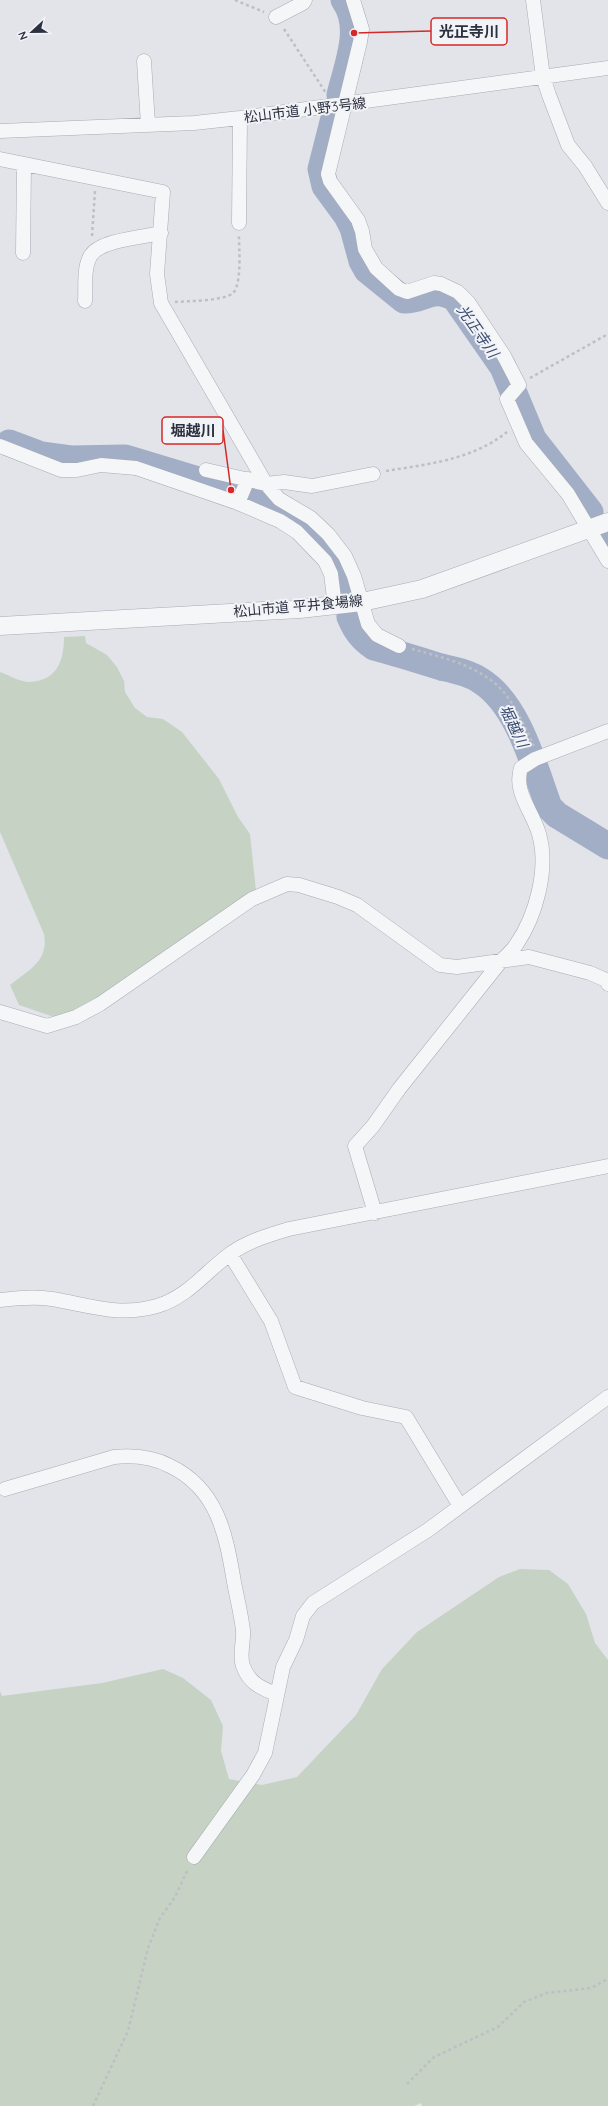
<svg xmlns="http://www.w3.org/2000/svg" width="608" height="2106" viewBox="0 0 608 2106" font-family="Quicksand,'Noto Sans JP',sans-serif">
	<rect width="100%" height="100%" fill="#e2e4e9"/>
	<path fill="#c6d3c4" d="M 85,636 L 86,643 L 107,655 L 117,667 L 124,681 L 125,692 L 135,708 L 147,717 L 163,719 L 182,732 L 219,779 L 238,817 L 250,834 L 256,891 L 100,998 L 57,1018 L 19,1005 L 10,985 C 29,970 49,961 44,934 L 0,832 L 0,672 C 8,675 21,682 29,682 C 57,681 64,661 64,637 Z
		M 520,1569 L 549,1570 L 568,1584 L 586,1614 L 595,1643 L 608,1660 L 608,2106 L 422,2106 L 421,2103 L 414,2106 L 0,2106 L 0,1691 L 2,1696 L 102,1683 L 163,1669 L 183,1678 L 211,1700 L 223,1726 L 221,1751 L 229,1779 L 262,1785 L 297,1777 L 356,1715 L 382,1669 L 417,1632 L 499,1577 Z"/>
	<g fill="none" stroke-linecap="round" stroke-linejoin="round">
		<path stroke="#a1aec6" stroke-width="27" d="M 340,95 C 347,65 364,27 344,0
			M 335,114 L 321,169 L 325,186 L 347,216 L 353,228 L 362,261 L 367,270 L 404,300 C 427,300 431,285 455,298 L 503,367 L 533,439 L 590,512
			M 9,443 L 41,455 L 71,459 L 125,458 L 231,490 L 299,523 L 315,536 L 337,565 L 344,591
			M 604,538 L 608,545
			M 350,617 C 356,631 362,639 374,647 C 396,653 419,660 441,667 C 454,670 470,673 481,681 C 519,705 534,767 549,807 L 557,815 L 608,846"/>
		<g stroke="#a8abb3" stroke-width="15">
			<path id="minor" d="M 353,0 L 362,29 L 360,42 L 328,174 L 330,181 L 358,220 L 362,231 L 365,249 L 376,268 L 399,289 L 407,292 L 434,283 L 441,284 L 458,292 L 468,302 L 504,356 L 519,385 L 507,399 L 526,443 L 568,494 L 608,561
				M 533,0 L 543,77 L 549,95 L 568,145 L 585,166 L 608,203
				M 276,17 L 303,3 L 305,0
				M 144,61 L 148,125
				M 0,131 L 194,123 L 240,118 L 608,68
				M 0,159 L 163,192 L 157,274 L 161,303 L 266,484 L 279,499 L 311,518 L 328,534 L 345,556 L 354,576 L 368,624 L 377,635 L 399,646
				M 239,223 L 240,118
				M 23,253 L 24,164
				M 85,301 C 86,288 83,267 91,255 C 101,240 144,237 161,233
				M 0,446 L 61,470 L 77,470 L 101,465 L 136,468 L 238,503 L 280,521 L 297,532 L 325,561 L 331,574 L 335,606
				M 206,470 L 266,484 L 284,482 L 312,486 L 373,474
				M 238,503 L 248,479
				M 0,1012 L 47,1026 L 76,1017 L 100,1004 L 252,899 L 287,884 L 299,885 L 338,897 L 357,905 L 440,965 L 457,967 L 529,957 L 590,973 L 606,980 L 608,984
				M 375,1213 L 355,1146 L 373,1126 L 399,1089 L 501,961 C 506,956 512,951 516,945 C 536,916 549,869 539,834 C 533,812 513,792 521,768 L 535,759 L 608,731
				M 230,1254 L 271,1321 L 295,1387 L 362,1408 L 406,1417 L 460,1506
				M 0,1300 C 17,1298 35,1296 52,1299 C 89,1305 118,1317 157,1306 C 188,1297 205,1272 230,1254 C 248,1241 269,1235 289,1229 L 608,1166
				M 5,1489 L 114,1457 C 134,1455 153,1457 170,1466 C 218,1489 226,1535 234,1582 C 237,1598 241,1614 243,1630 C 244,1642 239,1655 243,1666 C 249,1683 261,1688 276,1694
				M 194,1857 L 253,1775 L 265,1753 L 283,1667 L 296,1640 L 303,1616 L 313,1603 L 428,1530 L 608,1397"/>
		</g>
		<g stroke="#a8abb3" stroke-width="19">
			<path id="tertiary" d="M 0,626 L 300,609 L 362,602 L 422,589 L 608,522"/>
		</g>
		<path stroke="#bdbfc4" stroke-width="2.5" stroke-dasharray="3 3" stroke-linecap="butt" d="M 235,0 L 264,12
			M 284,29 L 326,93
			M 92,236 L 95,191
			M 175,302 C 188,301 224,301 233,293 C 242,284 239,249 239,236
			M 530,378 L 608,334
			M 386,471 C 428,464 472,460 507,432
			M 412,649 C 448,659 490,668 511,702 C 520,715 527,731 534,746
			M 407,2084 L 434,2057 L 498,2027 L 524,2002 L 547,1993 L 591,1988 L 608,1979
			M 93,2106 L 128,2031 L 148,1948 L 160,1918 L 175,1897 L 188,1869"/>
		<use href="#minor" stroke="#f5f6f8" stroke-width="14"/>
		<use href="#tertiary" stroke="#f5f6f8" stroke-width="18"/>
	</g>
	<g text-anchor="middle" dominant-baseline="central" stroke-width="4" stroke-linejoin="round" paint-order="stroke">
		<g font-size="14" fill="#2c3140" stroke="#f2f3f7">
			<text transform="translate(305 110) rotate(-7)">松山市道 小野3号線</text>
			<text transform="translate(298 606) rotate(-5)">松山市道 平井食場線</text>
		</g>
		<g font-size="15" font-style="italic" fill="#394b71" stroke="#f2f3f7">
			<text transform="translate(478 331) rotate(55)">光正寺川</text>
			<text transform="translate(514 726) rotate(64)">堀越川</text>
		</g>
	</g>
	<path fill="none" stroke="#d62828" stroke-width="1.5" d="M354 33L431 31M231 490L223 430"/>
	<g fill="#d62828" stroke="#f2f3f7" stroke-width="1.5">
		<circle cx="354" cy="33" r="4"/>
		<circle cx="231" cy="490" r="4"/>
	</g>
	<g fill="#f2f3f7" stroke="#d62828" stroke-width="1.5">
		<rect x="431" y="18" width="76" height="27" rx="4"/>
		<rect x="162" y="417" width="61" height="27" rx="4"/>
	</g>
	<g font-size="15" text-anchor="middle" font-weight="bold" fill="#2c3140">
		<text x="469" y="37">光正寺川</text>
		<text x="193" y="436">堀越川</text>
	</g>
	<g transform="translate(32 32) rotate(248)" stroke="#f2f3f7" stroke-width="3" paint-order="stroke">
	<path d="M0-3L7 15L0 10L-7 15Z" fill="#2c3140"/>
	<text y="-6" font-size="11" font-weight="bold" text-anchor="middle" fill="#2c3140">N</text>
	</g>
</svg>
